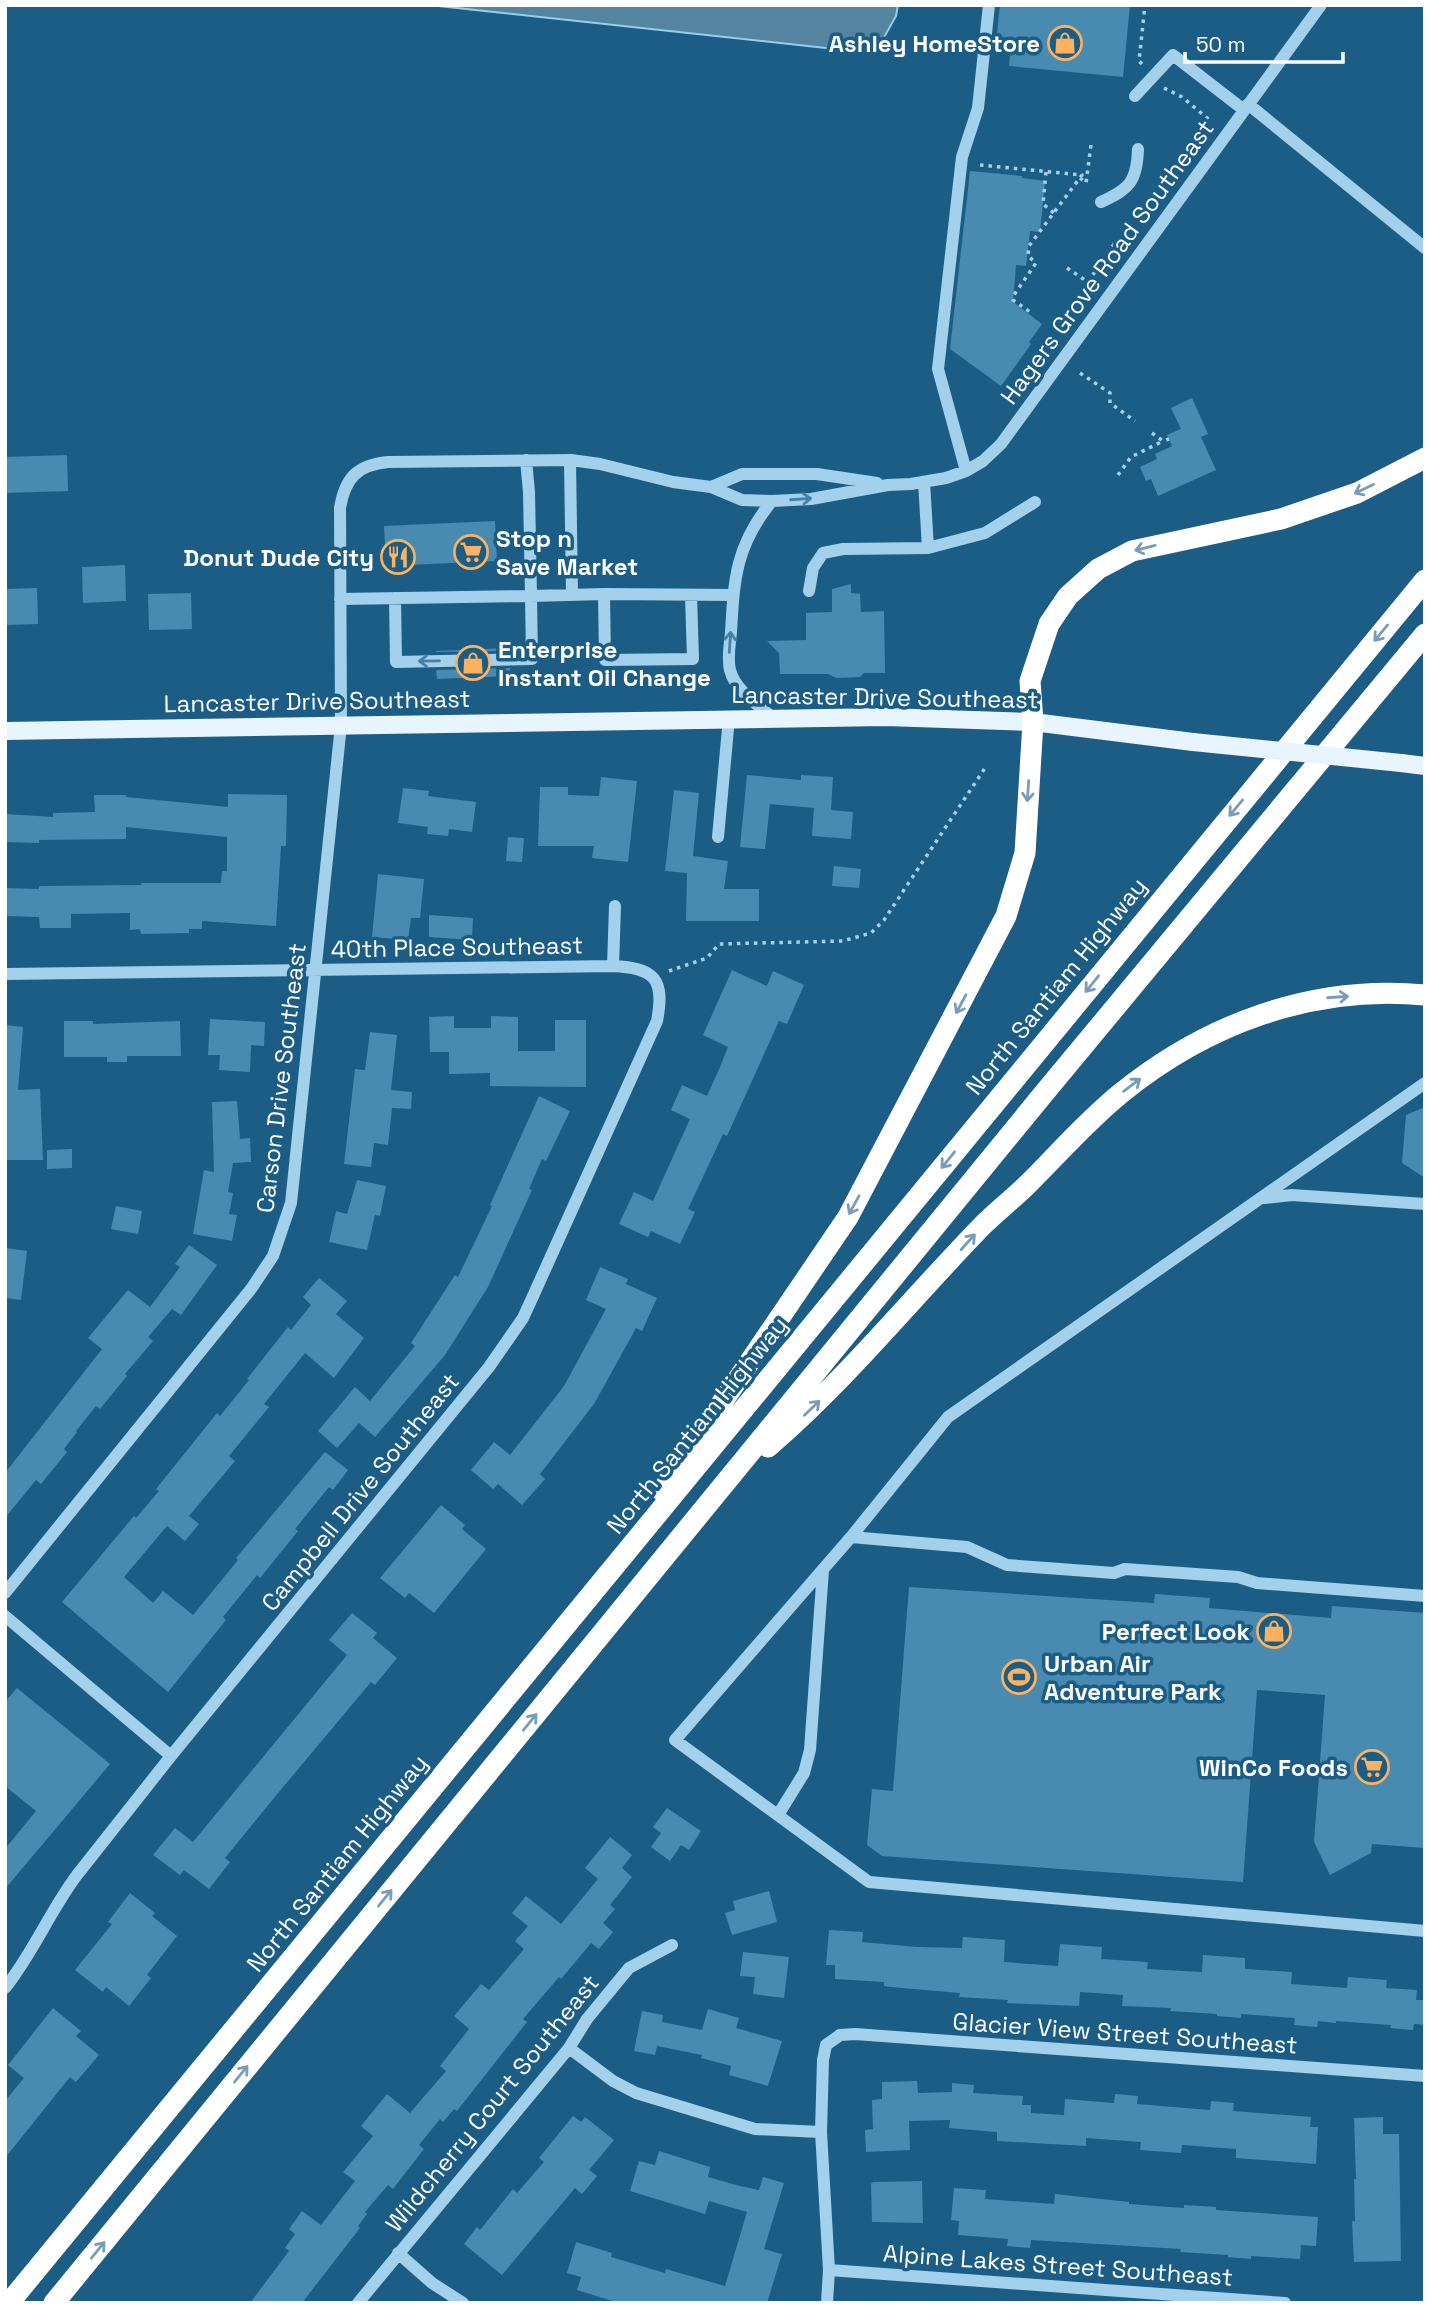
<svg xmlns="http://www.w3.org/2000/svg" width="1430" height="2308" viewBox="0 0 1430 2308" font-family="'Space Grotesk',sans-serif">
	<rect width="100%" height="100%" fill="#1c5d86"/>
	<path fill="#5584a0" stroke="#96ceed" stroke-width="2" d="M 429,5 L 898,5 L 896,16 L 882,41 L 844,50 Z"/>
	<path fill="#498ab1" d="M 1000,5 L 1130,5 L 1123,77 L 1009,66 L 1011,44 L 996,42 Z
		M 970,171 L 1022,176 L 1022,178 L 1045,181 L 1040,232 L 1030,231 L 1026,266 L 1016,265 L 1013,302 L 1042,324 L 1029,342 L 1031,344 L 1001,386 L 950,349 Z
		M 1192,398 L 1208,434 L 1201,437 L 1216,470 L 1158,496 L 1151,479 L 1146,481 L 1140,467 L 1157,459 L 1155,454 L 1172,446 L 1167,435 L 1181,429 L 1171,408 Z
		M 67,455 L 68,491 L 5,493 L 5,457 Z
		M 495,521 L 497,561 L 386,566 L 384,526 Z
		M 125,565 L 126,601 L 83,603 L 82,567 Z
		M 851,584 L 851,593 L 860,594 L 861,612 L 884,611 L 885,673 L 864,673 L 860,677 L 837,678 L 828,674 L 780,674 L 779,653 L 767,641 L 806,640 L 806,613 L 832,612 L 832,589 Z
		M 37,588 L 38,624 L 5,625 L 5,589 Z
		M 191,593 L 192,629 L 149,630 L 148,594 Z
		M 509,648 L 509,651 L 436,652 L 436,651 Z
		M 510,668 L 510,676 L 437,679 L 436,670 Z
		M 747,775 L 801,780 L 801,775 L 833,777 L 831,810 L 853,812 L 851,839 L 812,836 L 814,808 L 770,804 L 765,849 L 740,847 Z
		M 601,777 L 637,781 L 628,862 L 592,858 L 594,846 L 538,846 L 540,787 L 568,787 L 568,795 L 599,796 Z
		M 403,788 L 429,791 L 428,796 L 476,802 L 472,832 L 449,829 L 448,836 L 427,834 L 428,827 L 398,823 Z
		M 674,790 L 699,793 L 693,856 L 728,861 L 724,889 L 759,889 L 759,921 L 686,921 L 687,873 L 665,871 Z
		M 228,794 L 287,795 L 286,846 L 281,846 L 276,926 L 202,921 L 202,929 L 189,929 L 189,933 L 141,934 L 140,929 L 130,930 L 130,913 L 71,914 L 71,928 L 40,928 L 39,917 L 5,916 L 5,888 L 39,889 L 39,886 L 142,885 L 141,883 L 221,883 L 222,871 L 227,871 L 227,837 L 126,827 L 126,839 L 39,840 L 39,843 L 5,842 L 5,814 L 53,817 L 53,813 L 95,812 L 94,795 L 126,795 L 126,797 L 228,807 Z
		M 508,837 L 524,838 L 522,862 L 506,861 Z
		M 834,866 L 861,869 L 859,888 L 832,886 Z
		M 378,874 L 424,879 L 420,918 L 411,918 L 408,940 L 372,937 Z
		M 429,915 L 473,918 L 472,940 L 429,937 Z
		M 732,970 L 767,986 L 773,971 L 804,985 L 787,1024 L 779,1021 L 727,1136 L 723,1134 L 688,1209 L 695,1212 L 680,1244 L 651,1231 L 648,1237 L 619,1224 L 634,1192 L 653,1201 L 690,1119 L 671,1110 L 682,1085 L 707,1096 L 720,1067 L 728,1047 L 703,1035 Z
		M 454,1016 L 454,1028 L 491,1028 L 491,1016 L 518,1017 L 518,1051 L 555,1051 L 555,1020 L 586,1020 L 586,1087 L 490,1086 L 490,1073 L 449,1074 L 449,1052 L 430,1052 L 429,1017 Z
		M 210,1019 L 265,1022 L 264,1046 L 251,1045 L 250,1072 L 219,1070 L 220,1055 L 208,1055 Z
		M 64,1021 L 93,1021 L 93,1024 L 180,1021 L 181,1056 L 127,1056 L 127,1062 L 107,1062 L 107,1057 L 64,1057 Z
		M 5,1025 L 23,1027 L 18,1090 L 40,1089 L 43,1160 L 5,1160 Z
		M 370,1032 L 397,1035 L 391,1090 L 412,1092 L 411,1109 L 392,1108 L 388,1145 L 374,1143 L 371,1167 L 344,1164 L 355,1069 L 365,1070 Z
		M 539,1096 L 570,1111 L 546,1161 L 542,1159 L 529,1189 L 532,1190 L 488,1287 L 445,1355 L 375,1437 L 359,1423 L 337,1448 L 318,1431 L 355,1387 L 370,1401 L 415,1346 L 411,1343 L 455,1275 L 458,1277 L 492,1206 L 490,1205 Z
		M 237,1101 L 240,1139 L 250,1138 L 251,1162 L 233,1163 L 228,1192 L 233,1193 L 229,1214 L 237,1215 L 232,1241 L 193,1234 L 204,1170 L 214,1172 L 212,1102 Z
		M 1425,1107 L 1425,1178 L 1402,1163 L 1406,1115 Z
		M 72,1149 L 72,1168 L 47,1169 L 47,1150 Z
		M 357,1180 L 386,1186 L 380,1216 L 375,1215 L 367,1250 L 329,1242 L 336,1211 L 347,1214 Z
		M 116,1206 L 142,1211 L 138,1234 L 111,1229 Z
		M 189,1245 L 217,1265 L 181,1315 L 172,1309 L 148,1337 L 153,1341 L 125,1374 L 127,1376 L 100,1409 L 96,1406 L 76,1431 L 77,1432 L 64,1449 L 67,1452 L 41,1484 L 36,1480 L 5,1518 L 5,1473 L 102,1349 L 88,1338 L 128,1290 L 150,1307 L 180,1267 L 175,1264 Z
		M 5,1248 L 27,1251 L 21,1300 L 5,1298 Z
		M 600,1267 L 628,1279 L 626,1284 L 657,1298 L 642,1331 L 636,1328 L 594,1404 L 540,1474 L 545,1479 L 522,1505 L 498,1484 L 493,1489 L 471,1470 L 494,1442 L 510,1455 L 564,1386 L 606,1309 L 586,1300 Z
		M 319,1278 L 347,1301 L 336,1314 L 364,1338 L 334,1378 L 305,1353 L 264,1404 L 269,1407 L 229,1456 L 235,1461 L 189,1516 L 199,1524 L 185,1541 L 167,1526 L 124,1577 L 153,1603 L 163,1591 L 193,1615 L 238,1560 L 236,1558 L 325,1452 L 348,1470 L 333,1490 L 329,1487 L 295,1529 L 298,1531 L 260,1578 L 257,1575 L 223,1617 L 226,1620 L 168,1692 L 62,1602 L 134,1516 L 136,1518 L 159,1491 L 156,1489 L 217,1413 L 220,1416 L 249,1380 L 247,1379 L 288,1327 L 291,1330 L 311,1305 L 303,1297 Z
		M 441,1505 L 465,1525 L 462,1529 L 486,1549 L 434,1613 L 409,1593 L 405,1598 L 380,1578 Z
		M 909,1587 L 1154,1603 L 1155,1594 L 1210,1598 L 1209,1608 L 1331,1618 L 1332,1606 L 1425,1613 L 1425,1848 L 1372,1844 L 1371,1853 L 1330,1875 L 1314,1842 L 1325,1695 L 1257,1690 L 1243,1882 L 882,1856 L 867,1845 L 872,1789 L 893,1791 Z
		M 352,1613 L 377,1633 L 373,1638 L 397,1658 L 375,1685 L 371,1682 L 279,1792 L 225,1858 L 230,1862 L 209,1889 L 184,1870 L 180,1875 L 153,1855 L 175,1828 L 193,1842 L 347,1655 L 329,1640 Z
		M 17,1688 L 110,1764 L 5,1889 L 5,1849 L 36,1811 L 5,1786 L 5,1702 Z
		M 667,1808 L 701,1831 L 689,1850 L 681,1845 L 670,1861 L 651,1847 L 661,1833 L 653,1827 Z
		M 610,1837 L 632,1855 L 622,1868 L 632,1877 L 610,1905 L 615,1909 L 603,1923 L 613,1932 L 599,1949 L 591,1943 L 561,1979 L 559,1977 L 523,2019 L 527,2022 L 457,2111 L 454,2109 L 443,2122 L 440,2119 L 419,2145 L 424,2149 L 406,2172 L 393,2189 L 388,2185 L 365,2212 L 367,2214 L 358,2226 L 360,2228 L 302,2303 L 250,2303 L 289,2251 L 285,2248 L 295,2234 L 289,2229 L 302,2211 L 321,2225 L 355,2181 L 343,2172 L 373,2136 L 361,2126 L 387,2094 L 410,2113 L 446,2071 L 440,2066 L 469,2029 L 454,2016 L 481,1984 L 489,1990 L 524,1949 L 515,1941 L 528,1926 L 512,1913 L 526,1896 L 561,1924 L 598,1879 L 585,1868 Z
		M 769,1891 L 777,1922 L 732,1935 L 725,1913 L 735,1910 L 733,1901 Z
		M 130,1893 L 155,1913 L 152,1916 L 177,1936 L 147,1975 L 151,1978 L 129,2006 L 106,1987 L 103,1992 L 75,1970 L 112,1924 L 108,1922 Z
		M 829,1930 L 863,1932 L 862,1942 L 917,1947 L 962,1948 L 963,1937 L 1005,1940 L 1004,1962 L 1058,1966 L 1060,1944 L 1102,1947 L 1101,1959 L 1148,1962 L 1147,1969 L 1202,1972 L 1203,1955 L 1245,1958 L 1245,1969 L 1292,1972 L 1291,1984 L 1347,1988 L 1348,1977 L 1387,1980 L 1386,1988 L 1417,1990 L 1416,2000 L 1425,2000 L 1425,2025 L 1414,2024 L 1413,2030 L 1390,2028 L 1391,2025 L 1336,2021 L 1336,2023 L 1318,2021 L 1317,2027 L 1294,2025 L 1295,2018 L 1241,2014 L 1241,2018 L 1217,2016 L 1217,2014 L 1170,2011 L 1171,2008 L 1122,2006 L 1123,1995 L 1080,1992 L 1079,2006 L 1007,2003 L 1008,2000 L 959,1997 L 960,1993 L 891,1987 L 884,1986 L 884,1982 L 835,1979 L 835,1965 L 826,1965 Z
		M 743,1952 L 789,1957 L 784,1998 L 753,1994 L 755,1977 L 740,1976 Z
		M 53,2008 L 81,2031 L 76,2036 L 99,2055 L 76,2082 L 70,2077 L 5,2158 L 5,2101 L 24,2078 L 8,2065 Z
		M 708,2009 L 739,2018 L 736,2028 L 782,2041 L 768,2086 L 729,2075 L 731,2066 L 701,2058 L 702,2055 L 657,2046 L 655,2055 L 634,2051 L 642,2011 L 663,2015 L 662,2022 L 702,2030 Z
		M 917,2081 L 918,2093 L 952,2092 L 952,2083 L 974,2085 L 973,2093 L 1023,2096 L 1022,2105 L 1031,2105 L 1031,2113 L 1064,2115 L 1065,2099 L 1114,2103 L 1115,2094 L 1138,2096 L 1137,2104 L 1210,2110 L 1211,2101 L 1234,2103 L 1233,2111 L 1311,2117 L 1310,2127 L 1318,2127 L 1316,2164 L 1236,2158 L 1236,2149 L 1182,2145 L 1181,2153 L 1140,2150 L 1141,2142 L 1086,2138 L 1086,2146 L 997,2141 L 997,2132 L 949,2128 L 950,2120 L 909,2121 L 910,2150 L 866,2152 L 865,2130 L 873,2129 L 872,2100 L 882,2099 L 882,2082 Z
		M 573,2116 L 581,2122 L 585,2117 L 614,2140 L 589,2170 L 597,2176 L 582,2194 L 575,2188 L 502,2275 L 464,2244 L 477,2227 L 480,2230 L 513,2189 L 517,2193 L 544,2162 L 539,2158 Z
		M 1383,2117 L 1383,2134 L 1399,2134 L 1401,2261 L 1354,2262 L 1352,2221 L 1355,2221 L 1354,2179 L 1356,2179 L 1354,2118 Z
		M 659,2151 L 710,2167 L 708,2177 L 740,2186 L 759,2190 L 763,2177 L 784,2183 L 764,2249 L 782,2254 L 767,2303 L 619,2303 L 577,2290 L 581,2277 L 567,2273 L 576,2242 L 612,2253 L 611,2257 L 665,2273 L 666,2269 L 725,2286 L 747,2212 L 709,2201 L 705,2214 L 630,2191 L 639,2161 L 655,2165 Z
		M 922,2181 L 923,2223 L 872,2222 L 871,2184 L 873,2182 Z
		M 954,2188 L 986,2190 L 985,2199 L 1054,2204 L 1055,2194 L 1129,2202 L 1129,2204 L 1184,2208 L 1184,2205 L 1216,2207 L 1216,2210 L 1318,2217 L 1316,2246 L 1301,2245 L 1300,2259 L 1251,2256 L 1251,2259 L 1228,2257 L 1228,2255 L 1180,2252 L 1181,2249 L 1031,2240 L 1030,2248 L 1007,2246 L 1008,2239 L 958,2235 L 959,2221 L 951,2220 Z"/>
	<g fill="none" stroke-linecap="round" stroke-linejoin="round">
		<path stroke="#a3d1eb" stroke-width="3.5" stroke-dasharray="3.5 5" stroke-linecap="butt" d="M 1142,64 L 1139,61 L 1145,5
			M 1164,88 L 1182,97 L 1212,122
			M 980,165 L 1082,175 L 1029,246 L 1028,256 L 1036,263 L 1014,295 L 1013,300 L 1033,314
			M 1046,172 L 1043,204 L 1054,213
			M 1080,178 L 1086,183 L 1091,145
			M 1067,268 L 1088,282 L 1114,244 L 1122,250
			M 1080,373 L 1110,393 L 1110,403 L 1135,421
			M 1152,433 L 1163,441 L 1169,439
			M 1118,475 L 1131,457 L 1163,441
			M 669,971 L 707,958 L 719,944 L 843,941 L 871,933 L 884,920 L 987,765"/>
		<path stroke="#a3d1eb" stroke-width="12" d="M 1135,96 L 1173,55 L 1244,110
			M 1248,104 L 1425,248
			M 1101,202 C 1129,189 1137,182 1138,149
			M 570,460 L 572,595
			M 966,471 L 938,369 L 962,157 L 978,108 L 989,5
			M 924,482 L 928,548
			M 711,487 L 742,474 L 817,474 L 877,483
			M 772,501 C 736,545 734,578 731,632 C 730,644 727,658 730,670 C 735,690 758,705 773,718
			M 809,591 L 813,568 L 823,553 L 843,549 L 928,548 L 985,533 L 1035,502
			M 604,594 L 605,660 L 693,659 L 691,595
			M 395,598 L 396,662 L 532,659 L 531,596 L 604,594 L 733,595
			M 340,599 L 531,596 L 529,492 L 526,460
			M 718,837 L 729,718
			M 613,966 L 615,906
			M 5,974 L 613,966 C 655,968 665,979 657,1021 L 534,1294 L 523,1318 L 489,1367 L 171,1756 L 77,1875 C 50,1911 33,1953 5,1988
			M 1425,1083 L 948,1417 L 851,1537 L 675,1740 L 869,1882 L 1425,1931
			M 1264,1198 L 1292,1195 L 1425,1204
			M 851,1537 L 967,1547 L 1007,1565 L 1114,1573 L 1125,1569 L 1238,1577 L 1257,1583 L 1425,1596
			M 5,1593 L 251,1289 L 273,1256 L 291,1203 L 341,725 L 340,508 C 345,478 357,465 388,462 L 571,460 L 600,464 L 673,482 L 711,487 L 742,500 L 772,501 L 811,499 L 888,485 L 911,484 L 946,478 L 966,471 L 983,461 L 1001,444 L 1321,5
			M 5,1616 L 171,1756
			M 778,1815 L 804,1773 L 810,1750 L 823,1570
			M 569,2048 L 613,2081 L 636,2093 L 755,2129 L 821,2132
			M 398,2253 L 432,2283 L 463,2303
			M 829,2270 L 1285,2303
			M 358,2303 L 569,2048 L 587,2019 L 629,1968 L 672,1945
			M 827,2303 L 829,2270 L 821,2132 L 823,2060 L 826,2045 L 840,2035 L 855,2034 L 1425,2076"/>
		<path stroke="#e8f5ff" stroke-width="18" d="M 5,731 L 886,717 L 1033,722 L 1193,742
			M 1401,763 L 1425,766"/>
		<path stroke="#fff" stroke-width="21" d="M 768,1447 C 846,1380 910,1300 982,1226 C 997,1211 1014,1198 1029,1183 C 1059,1153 1087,1121 1120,1094 C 1206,1024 1313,984 1425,995
			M 662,1491 L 848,1217 L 1006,916 L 1025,853 L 1033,722 L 1030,681 L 1049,624 L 1068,596 L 1098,569 L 1132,551 L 1281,519 L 1357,493 L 1425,458
			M 9,2303 L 1425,580
			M 54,2303 L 1045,1092 L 1425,634"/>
		<path stroke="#e8f5ff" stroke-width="18" d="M 1193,742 L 1401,763"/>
	</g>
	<defs><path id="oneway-shaft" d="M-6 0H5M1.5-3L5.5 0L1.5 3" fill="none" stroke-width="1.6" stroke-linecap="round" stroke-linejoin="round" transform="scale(1.75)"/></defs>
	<g stroke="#779eb6">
		<use href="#oneway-shaft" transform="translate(1364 489) rotate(154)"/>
		<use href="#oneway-shaft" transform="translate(1145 548) rotate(166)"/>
		<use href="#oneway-shaft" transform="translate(1381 633) rotate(130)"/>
		<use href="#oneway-shaft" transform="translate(1028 791) rotate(94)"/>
		<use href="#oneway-shaft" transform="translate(1236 808) rotate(130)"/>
		<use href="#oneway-shaft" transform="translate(1092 984) rotate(129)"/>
		<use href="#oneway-shaft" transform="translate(1338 997) rotate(-4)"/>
		<use href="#oneway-shaft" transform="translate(961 1004) rotate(118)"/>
		<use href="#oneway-shaft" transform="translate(1132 1085) rotate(-37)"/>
		<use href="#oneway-shaft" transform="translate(948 1160) rotate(129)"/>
		<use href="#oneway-shaft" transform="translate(854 1205) rotate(119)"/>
		<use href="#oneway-shaft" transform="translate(968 1242) rotate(-48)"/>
		<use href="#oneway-shaft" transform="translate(812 1408) rotate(-44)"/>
		<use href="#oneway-shaft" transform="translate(530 1722) rotate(-51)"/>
		<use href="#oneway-shaft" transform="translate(385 1898) rotate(-51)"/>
		<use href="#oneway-shaft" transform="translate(241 2074) rotate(-51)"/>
		<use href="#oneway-shaft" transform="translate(98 2250) rotate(-51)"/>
	</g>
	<g stroke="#4480a4">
		<use href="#oneway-shaft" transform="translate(801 499) rotate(-4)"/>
		<use href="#oneway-shaft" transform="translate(730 642) rotate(-86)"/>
		<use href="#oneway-shaft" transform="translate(429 661) rotate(179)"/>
	</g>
	<defs>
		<g id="shop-ring" transform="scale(1.75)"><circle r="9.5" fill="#1c5d86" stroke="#fcb260" stroke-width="1.5"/><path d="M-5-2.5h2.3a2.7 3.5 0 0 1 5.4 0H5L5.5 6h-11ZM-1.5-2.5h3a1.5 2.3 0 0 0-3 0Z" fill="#fcb260"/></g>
		<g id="supermarket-ring" transform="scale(1.75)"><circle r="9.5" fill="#1c5d86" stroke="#fcb260" stroke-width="1.5"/><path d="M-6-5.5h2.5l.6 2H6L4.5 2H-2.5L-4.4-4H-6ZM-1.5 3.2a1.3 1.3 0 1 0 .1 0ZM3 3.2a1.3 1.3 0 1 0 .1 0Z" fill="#fcb260"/></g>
		<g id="restaurant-ring" transform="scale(1.75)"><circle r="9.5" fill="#1c5d86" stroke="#fcb260" stroke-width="1.5"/><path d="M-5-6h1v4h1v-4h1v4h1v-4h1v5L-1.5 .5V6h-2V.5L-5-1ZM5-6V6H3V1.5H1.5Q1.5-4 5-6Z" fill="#fcb260"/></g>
		<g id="stadium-ring" transform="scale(1.75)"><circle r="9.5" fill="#1c5d86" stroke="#fcb260" stroke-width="1.5"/><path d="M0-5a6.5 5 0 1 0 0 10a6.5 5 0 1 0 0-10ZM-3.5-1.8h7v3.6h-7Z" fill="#fcb260"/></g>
	</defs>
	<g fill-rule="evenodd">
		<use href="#shop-ring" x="1065" y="43"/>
		<use href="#supermarket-ring" x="471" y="552"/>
		<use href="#restaurant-ring" x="398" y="557"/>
		<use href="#shop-ring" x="473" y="663"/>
		<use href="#shop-ring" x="1274" y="1631"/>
		<use href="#stadium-ring" x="1019" y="1677"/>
		<use href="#supermarket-ring" x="1372" y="1767"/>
	</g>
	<g text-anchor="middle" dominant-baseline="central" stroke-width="7" stroke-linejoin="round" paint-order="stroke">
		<g font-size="24" font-weight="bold" fill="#fff" stroke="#1c5d86" text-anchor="end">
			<text x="1040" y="43">Ashley HomeStore</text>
			<text x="496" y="538" text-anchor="start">Stop n<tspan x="496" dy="28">Save Market</tspan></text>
			<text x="374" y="557">Donut Dude City</text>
			<text x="498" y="649" text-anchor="start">Enterprise<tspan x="498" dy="28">Instant Oil Change</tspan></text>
			<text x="1250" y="1631">Perfect Look</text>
			<text x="1044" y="1663" text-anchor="start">Urban Air<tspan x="1044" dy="28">Adventure Park</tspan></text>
			<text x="1348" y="1767">WinCo Foods</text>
		</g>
		<g font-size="24" fill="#fff" stroke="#1c5d86">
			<text transform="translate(1107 262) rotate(-54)">Hagers Grove Road Southeast</text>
			<text transform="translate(885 697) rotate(1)">Lancaster Drive Southeast</text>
			<text transform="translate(317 701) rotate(-1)">Lancaster Drive Southeast</text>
			<text transform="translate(457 947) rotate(-1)">40th Place Southeast</text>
			<text transform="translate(1056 986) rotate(-51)">North Santiam Highway</text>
			<text transform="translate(281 1078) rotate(-83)">Carson Drive Southeast</text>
			<text transform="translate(697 1425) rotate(-51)">North Santiam Highway</text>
			<text transform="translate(360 1492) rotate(-51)">Campbell Drive Southeast</text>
			<text transform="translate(337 1863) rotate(-51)">North Santiam Highway</text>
			<text transform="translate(1125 2033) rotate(4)">Glacier View Street Southeast</text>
			<text transform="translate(492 2103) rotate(-51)">Wildcherry Court Southeast</text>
			<text transform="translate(1058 2265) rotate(4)">Alpine Lakes Street Southeast</text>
		</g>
	</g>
	<rect width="1430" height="2308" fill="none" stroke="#ffffff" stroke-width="14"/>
	<path d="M1185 52v10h158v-10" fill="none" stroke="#ffffff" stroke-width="3.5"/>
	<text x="1196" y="52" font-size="21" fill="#ffffff" stroke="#1c5d86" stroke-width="5" paint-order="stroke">50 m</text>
</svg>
